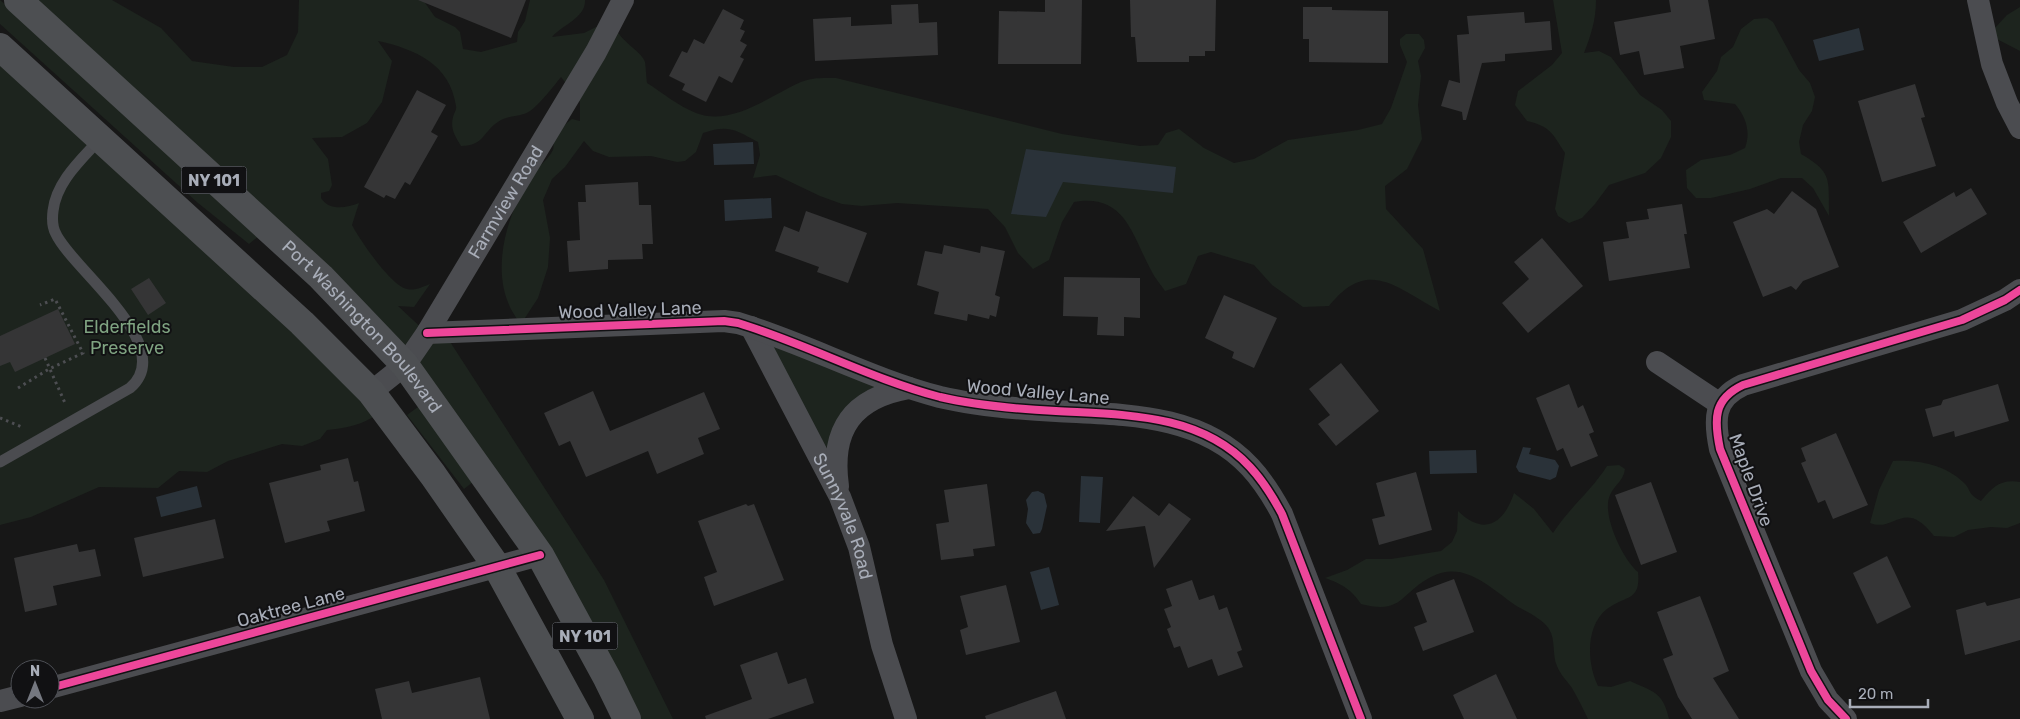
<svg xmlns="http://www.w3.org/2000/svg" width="2020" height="719" viewBox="0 0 2020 719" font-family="Rubik,sans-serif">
	<rect width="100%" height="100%" fill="#171717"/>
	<path fill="#1d241e" d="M 0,0 L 260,235 L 249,244 L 198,203 L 0,24 Z
		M 18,0 L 112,0 L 161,28 L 192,61 L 234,67 L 262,67 L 287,55 L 298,32 L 299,0 L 423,0 L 435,17 L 455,27 L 460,32 L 463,49 L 481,52 L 517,42 L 518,32 L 525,21 L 530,0 L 585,0 C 586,18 562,25 552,37 L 584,33 L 596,27 L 616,29 C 623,43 642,52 645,62 C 646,69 646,76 647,83 C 663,93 678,106 696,113 C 732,127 771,95 801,82 C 812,77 825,78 836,78 L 1062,134 L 1140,146 L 1158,145 L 1166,133 L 1179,129 L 1204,148 L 1234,163 L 1254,159 L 1288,140 L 1358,130 L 1382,124 L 1391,108 L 1407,62 L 1400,45 L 1400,39 L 1406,34 L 1419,34 L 1424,40 L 1425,48 L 1418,61 L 1421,76 L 1418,105 L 1422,139 L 1407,169 L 1385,186 L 1386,209 L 1423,249 L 1440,311 C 1395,287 1368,257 1329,306 L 1303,307 L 1272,285 L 1254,265 L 1211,252 L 1198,256 L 1186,284 L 1165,291 C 1161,285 1155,278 1152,272 C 1132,236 1126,193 1074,202 L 1062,222 L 1049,260 L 1033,269 L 1018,253 L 1005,227 L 988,209 L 897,203 L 862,206 L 842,204 L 820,196 L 776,175 L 753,178 L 760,155 L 758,142 C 736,130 728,124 703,133 L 696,152 L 685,161 L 677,162 L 651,156 L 609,157 L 593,151 L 584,141 L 565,167 L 552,179 L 543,200 L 550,238 L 548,267 L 538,298 L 521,324 C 490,288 501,233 521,194 C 525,187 527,179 532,173 C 539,166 548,160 553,150 C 554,147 553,143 554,139 C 558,131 565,124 572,119 L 580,121 L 580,102 L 561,77 C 554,86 538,106 530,111 C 521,117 510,115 501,120 C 483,130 485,146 461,146 C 455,136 450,129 453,117 C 454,113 457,110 456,106 C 450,64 415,49 378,41 L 392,61 L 382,102 L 367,123 L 342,137 L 312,138 L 328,159 L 332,185 L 329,191 L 321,193 L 321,198 C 329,211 346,208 359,203 L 352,225 C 360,240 391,286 407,289 C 415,291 422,287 430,284 L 414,307 L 398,306 L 428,334 L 445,334 L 604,580 L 673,719 L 627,719 L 405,365 Z
		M 1553,0 L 1596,0 C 1596,20 1591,35 1584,53 L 1599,51 L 1611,57 L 1640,95 L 1662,110 L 1671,121 L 1671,137 L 1661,158 L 1645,173 L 1609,185 L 1595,204 L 1582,218 L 1569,223 L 1558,216 L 1555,209 L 1565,153 C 1553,134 1550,126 1527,121 L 1515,105 L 1518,91 L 1552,65 L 1562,53 Z
		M 2020,7 L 2020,51 L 1993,37 L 1992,31 L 2007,15 Z
		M 1767,18 L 1773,22 L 1799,70 L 1810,83 L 1815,97 L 1812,111 L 1803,125 L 1799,142 L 1801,154 C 1834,173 1828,180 1829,216 L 1813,188 L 1802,178 L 1781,178 L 1750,189 L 1711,198 L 1696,198 L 1687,188 L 1686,170 L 1701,160 L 1730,155 L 1745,148 C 1751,132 1746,117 1735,104 L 1704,100 L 1702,92 L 1717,71 L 1721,57 L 1733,47 L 1741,29 L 1754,19 Z
		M 0,47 L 379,413 C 363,425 346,428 327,430 L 320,439 L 302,446 L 282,444 L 228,461 L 207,472 L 179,471 L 158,488 L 99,487 L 31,517 L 0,525 Z
		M 751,327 L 909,388 L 872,399 L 837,464 Z
		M 422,404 L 478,478 L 464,489 L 407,415 Z
		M 1893,461 C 1917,460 1944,464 1963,482 C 1972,490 1966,493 1981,501 C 1993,487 2000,479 2020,482 L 2020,523 L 2007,528 L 1991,527 L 1968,530 L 1954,537 L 1934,536 C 1904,497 1895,533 1870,523 L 1879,490 Z
		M 1619,465 L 1625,469 C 1623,482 1615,484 1610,495 C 1601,514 1623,560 1638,572 C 1641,602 1625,595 1607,609 C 1585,626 1587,664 1598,686 L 1611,687 L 1630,681 C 1654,692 1663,692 1669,719 L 1588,719 C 1583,709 1578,698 1572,688 C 1567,681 1560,674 1557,666 C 1552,656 1556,640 1549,629 C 1543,619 1525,611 1515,605 C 1489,587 1464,560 1431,577 C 1400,593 1403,615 1361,604 C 1351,589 1342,584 1325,578 L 1347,570 L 1366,559 L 1391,559 L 1441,551 L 1452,542 L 1457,531 L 1458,511 C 1485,537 1504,523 1514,493 L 1534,509 L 1553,533 C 1569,508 1592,490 1607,466 Z"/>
	<path fill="#2a3239" d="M 1859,28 L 1864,50 L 1819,61 L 1813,40 Z
		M 753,142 L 754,164 L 714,165 L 713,144 Z
		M 1026,149 L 1176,167 L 1173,193 L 1063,182 L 1046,217 L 1011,214 Z
		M 771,198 L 772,218 L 725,221 L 724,200 Z
		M 1523,447 L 1531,448 L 1529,454 L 1555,460 L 1559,466 L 1556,477 L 1550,480 L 1519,472 L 1516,467 Z
		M 1476,450 L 1477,473 L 1430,474 L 1429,451 Z
		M 1081,476 L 1103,477 L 1100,523 L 1079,522 Z
		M 197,486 L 202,507 L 161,517 L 156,497 Z
		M 1038,491 L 1044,494 L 1047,506 L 1042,529 L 1040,533 L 1033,534 L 1026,523 L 1028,509 L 1026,500 L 1032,492 Z
		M 1049,567 L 1059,605 L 1041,610 L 1030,572 Z"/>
	<path fill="#353536" d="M 418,0 L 526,0 L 511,38 Z
		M 1045,0 L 1082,0 L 1081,64 L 998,64 L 999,11 L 1045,12 Z
		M 1130,0 L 1216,0 L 1215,51 L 1205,51 L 1205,56 L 1189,56 L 1189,62 L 1137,62 L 1135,37 L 1131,37 Z
		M 1669,0 L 1708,0 L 1715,39 L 1680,46 L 1684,68 L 1644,75 L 1639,51 L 1620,55 L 1614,22 L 1671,12 Z
		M 918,4 L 919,23 L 937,22 L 938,55 L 815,61 L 813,19 L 851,17 L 851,26 L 892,24 L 891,5 Z
		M 1303,7 L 1332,7 L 1332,10 L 1388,11 L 1388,63 L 1309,62 L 1309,39 L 1303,39 Z
		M 723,9 L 744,20 L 740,29 L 745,31 L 740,41 L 747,45 L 740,57 L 744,59 L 732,83 L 719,76 L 706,102 L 682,90 L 685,84 L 669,76 L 682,51 L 687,53 L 694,39 L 704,44 Z
		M 1524,12 L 1525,23 L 1550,21 L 1552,50 L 1505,54 L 1505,61 L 1482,63 L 1466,120 L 1463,120 L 1462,112 L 1441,106 L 1449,80 L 1460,83 L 1457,35 L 1469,34 L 1467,16 Z
		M 1915,84 L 1925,117 L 1921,118 L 1936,166 L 1882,182 L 1858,101 Z
		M 417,90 L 446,105 L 431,132 L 438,136 L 410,185 L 405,182 L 395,199 L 386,195 L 384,198 L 364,187 Z
		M 638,182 L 639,205 L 651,205 L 653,244 L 642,244 L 643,259 L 608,260 L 608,269 L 569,272 L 567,241 L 580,240 L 578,202 L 586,202 L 585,185 Z
		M 1971,188 L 1987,214 L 1921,253 L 1903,222 L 1954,192 L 1956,197 Z
		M 1792,191 L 1816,209 L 1839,267 L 1803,281 L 1796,290 L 1791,286 L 1763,297 L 1733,222 L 1767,209 L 1774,214 Z
		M 1682,204 L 1687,234 L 1684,234 L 1690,268 L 1609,281 L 1603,242 L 1629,238 L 1626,222 L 1649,219 L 1647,209 Z
		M 806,211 L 867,233 L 848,283 L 817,272 L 819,267 L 775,251 L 784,226 L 799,232 Z
		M 1542,238 L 1583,286 L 1528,333 L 1502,303 L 1529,279 L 1514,262 Z
		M 944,245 L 980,253 L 981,246 L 1005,251 L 995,295 L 1000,297 L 996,317 L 990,315 L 989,319 L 968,314 L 967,321 L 934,314 L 939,292 L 917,285 L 925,251 L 942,254 Z
		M 1064,277 L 1140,278 L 1140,318 L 1124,317 L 1124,336 L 1097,335 L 1098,317 L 1063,316 Z
		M 149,278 L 166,303 L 148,315 L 131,289 Z
		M 1224,295 L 1277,318 L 1254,368 L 1232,358 L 1234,352 L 1205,338 Z
		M 58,309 L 75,344 L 15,372 L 10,362 L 0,366 L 0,336 Z
		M 1341,363 L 1379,411 L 1336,446 L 1318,424 L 1330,415 L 1309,389 Z
		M 1569,384 L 1578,408 L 1583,405 L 1594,432 L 1589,434 L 1598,456 L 1571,467 L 1563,448 L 1557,451 L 1536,398 Z
		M 1998,384 L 2009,421 L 1955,437 L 1954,431 L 1933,437 L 1925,409 L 1941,405 L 1943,400 Z
		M 593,391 L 610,431 L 704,392 L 720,429 L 698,438 L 704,454 L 657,474 L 648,451 L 586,477 L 570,441 L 559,446 L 544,413 Z
		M 1836,433 L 1868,505 L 1833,519 L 1825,500 L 1818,503 L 1801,463 L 1806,461 L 1801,448 Z
		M 348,458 L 354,482 L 358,481 L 365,511 L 327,521 L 330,531 L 285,543 L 269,483 L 321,470 L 320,465 Z
		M 1416,472 L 1432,530 L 1379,545 L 1372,519 L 1385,516 L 1376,483 Z
		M 1651,482 L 1677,552 L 1641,565 L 1615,495 Z
		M 987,484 L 995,546 L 973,549 L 974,556 L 941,560 L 936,524 L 949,522 L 944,490 Z
		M 1133,496 L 1159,516 L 1169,503 L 1191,519 L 1154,568 L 1145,526 L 1106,531 Z
		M 746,504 L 748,506 L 754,504 L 784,580 L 714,606 L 704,577 L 717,572 L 698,521 Z
		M 215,519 L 224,558 L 143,577 L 134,538 Z
		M 77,544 L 79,552 L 95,549 L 101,576 L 53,586 L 57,605 L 25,612 L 14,558 Z
		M 1887,556 L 1911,607 L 1877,624 L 1853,573 Z
		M 1454,579 L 1474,632 L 1423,651 L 1414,627 L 1427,622 L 1416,593 Z
		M 1192,580 L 1199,600 L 1214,595 L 1219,610 L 1227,607 L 1242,650 L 1237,652 L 1243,667 L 1218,676 L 1212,659 L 1188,668 L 1180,646 L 1174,648 L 1167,629 L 1171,627 L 1164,609 L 1172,606 L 1166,589 Z
		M 1006,585 L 1020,642 L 966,655 L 960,630 L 968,627 L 960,596 Z
		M 1700,596 L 1729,671 L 1713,678 L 1739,719 L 1692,719 L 1678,697 L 1663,659 L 1673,655 L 1657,612 Z
		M 2020,598 L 2020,640 L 1965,655 L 1956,610 L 1985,602 L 1987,606 Z
		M 777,652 L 788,684 L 806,678 L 814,703 L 768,719 L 706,719 L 705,716 L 752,699 L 740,665 Z
		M 1496,674 L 1517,719 L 1464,719 L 1453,695 Z
		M 480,677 L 490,719 L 382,719 L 375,689 L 409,681 L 412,693 Z
		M 1056,691 L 1066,719 L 986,719 L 985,716 Z"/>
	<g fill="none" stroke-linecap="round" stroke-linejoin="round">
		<path stroke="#4d4e52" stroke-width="3" stroke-dasharray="2.5 4" stroke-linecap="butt" d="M 45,358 L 65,403
			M 18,388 L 49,369 L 83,353 L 55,299 L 40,305
			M 0,418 L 22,427"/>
		<path stroke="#4b4c50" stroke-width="11" d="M 0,462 L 130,388 C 179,346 72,269 56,234 C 52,227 52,219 53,211 C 56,182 81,160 100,139"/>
		<g stroke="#4b4c50" stroke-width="22">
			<path d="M 1978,0 L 1992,64 L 2007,103 L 2020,128"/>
			<path id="s1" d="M 751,327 L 840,497 L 859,547 L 882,645 L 906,719"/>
			<path d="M 427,333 L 724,321 L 738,323 C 807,344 871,379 940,397 C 978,406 1018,409 1056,411 C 1124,415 1200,413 1250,467 C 1263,481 1273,497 1282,514 L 1361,719"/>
			<path d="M 1657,362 L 1720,404"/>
			<path id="s2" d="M 371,392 L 405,365 L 427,333 L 596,52 L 623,0"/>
			<path d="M 838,486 C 830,429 853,398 909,388"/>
			<path d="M 50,688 L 540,555"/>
			<path d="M 0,701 L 20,696"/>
			<path d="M 1846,719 L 1828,700 L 1811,671 L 1720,449 C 1714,420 1713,399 1743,385 L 1962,320 L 2005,300 L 2020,290"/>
		</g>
		<g stroke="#4d4f52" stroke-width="28">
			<path id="s3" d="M 18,0 L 321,277 L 405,365 L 540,555 L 607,678 L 627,719"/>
			<path d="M 0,47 L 302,323 L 371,392 L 433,475 L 497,567 L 580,719"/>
		</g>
		<g stroke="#111113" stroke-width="11">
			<path id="cycleway" d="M 427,333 L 724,321 L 738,323 C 807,344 871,379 940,397 C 978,406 1018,409 1056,411 C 1124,415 1200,413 1250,467 C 1263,481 1273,497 1282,514 L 1361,719
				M 50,688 L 540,555
				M 1846,719 L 1828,700 L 1811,671 L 1720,449 C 1714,420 1713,399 1743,385 L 1962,320 L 2005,300 L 2020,290"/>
		</g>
		<use href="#cycleway" stroke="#ed469a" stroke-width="8"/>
	</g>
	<g text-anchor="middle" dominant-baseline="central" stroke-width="4" stroke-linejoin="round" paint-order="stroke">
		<g fill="#111113" stroke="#7b7e86" stroke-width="1">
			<rect x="181.5" y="166.5" width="65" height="27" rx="4"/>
			<rect x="552.5" y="622.5" width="65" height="27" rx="4"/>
		</g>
		<g font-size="16" font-weight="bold" fill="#a8adb8">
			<text x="214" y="180">NY 101</text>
			<text x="585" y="636">NY 101</text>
		</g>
		<g font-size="18" fill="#a8adb8" stroke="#111113">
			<text stroke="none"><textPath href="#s2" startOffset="235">Farmview Road</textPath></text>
			<text transform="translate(630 310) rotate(-2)">Wood Valley Lane</text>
			<text stroke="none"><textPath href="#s3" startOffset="475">Port Washington Boulevard</textPath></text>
			<text transform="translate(1038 392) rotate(5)">Wood Valley Lane</text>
			<text transform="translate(1751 480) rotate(70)">Maple Drive</text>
			<text stroke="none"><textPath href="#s1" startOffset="211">Sunnyvale Road</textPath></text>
			<text transform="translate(291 607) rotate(-15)">Oaktree Lane</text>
		</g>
		<g font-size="18" fill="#7fa381" stroke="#111113">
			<text x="127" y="327">Elderfields<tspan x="127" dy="21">Preserve</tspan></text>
		</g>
	</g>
	<g transform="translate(35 684)"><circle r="24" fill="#111113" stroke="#4d4f55"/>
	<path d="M0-4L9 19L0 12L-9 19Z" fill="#757880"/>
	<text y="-8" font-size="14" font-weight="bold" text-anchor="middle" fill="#a8adb8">N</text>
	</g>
	<path d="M1850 699v8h78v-8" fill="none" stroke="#a8adb8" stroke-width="2.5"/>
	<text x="1858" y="699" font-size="15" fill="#a8adb8" stroke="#111113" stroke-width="4" paint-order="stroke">20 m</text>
</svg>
